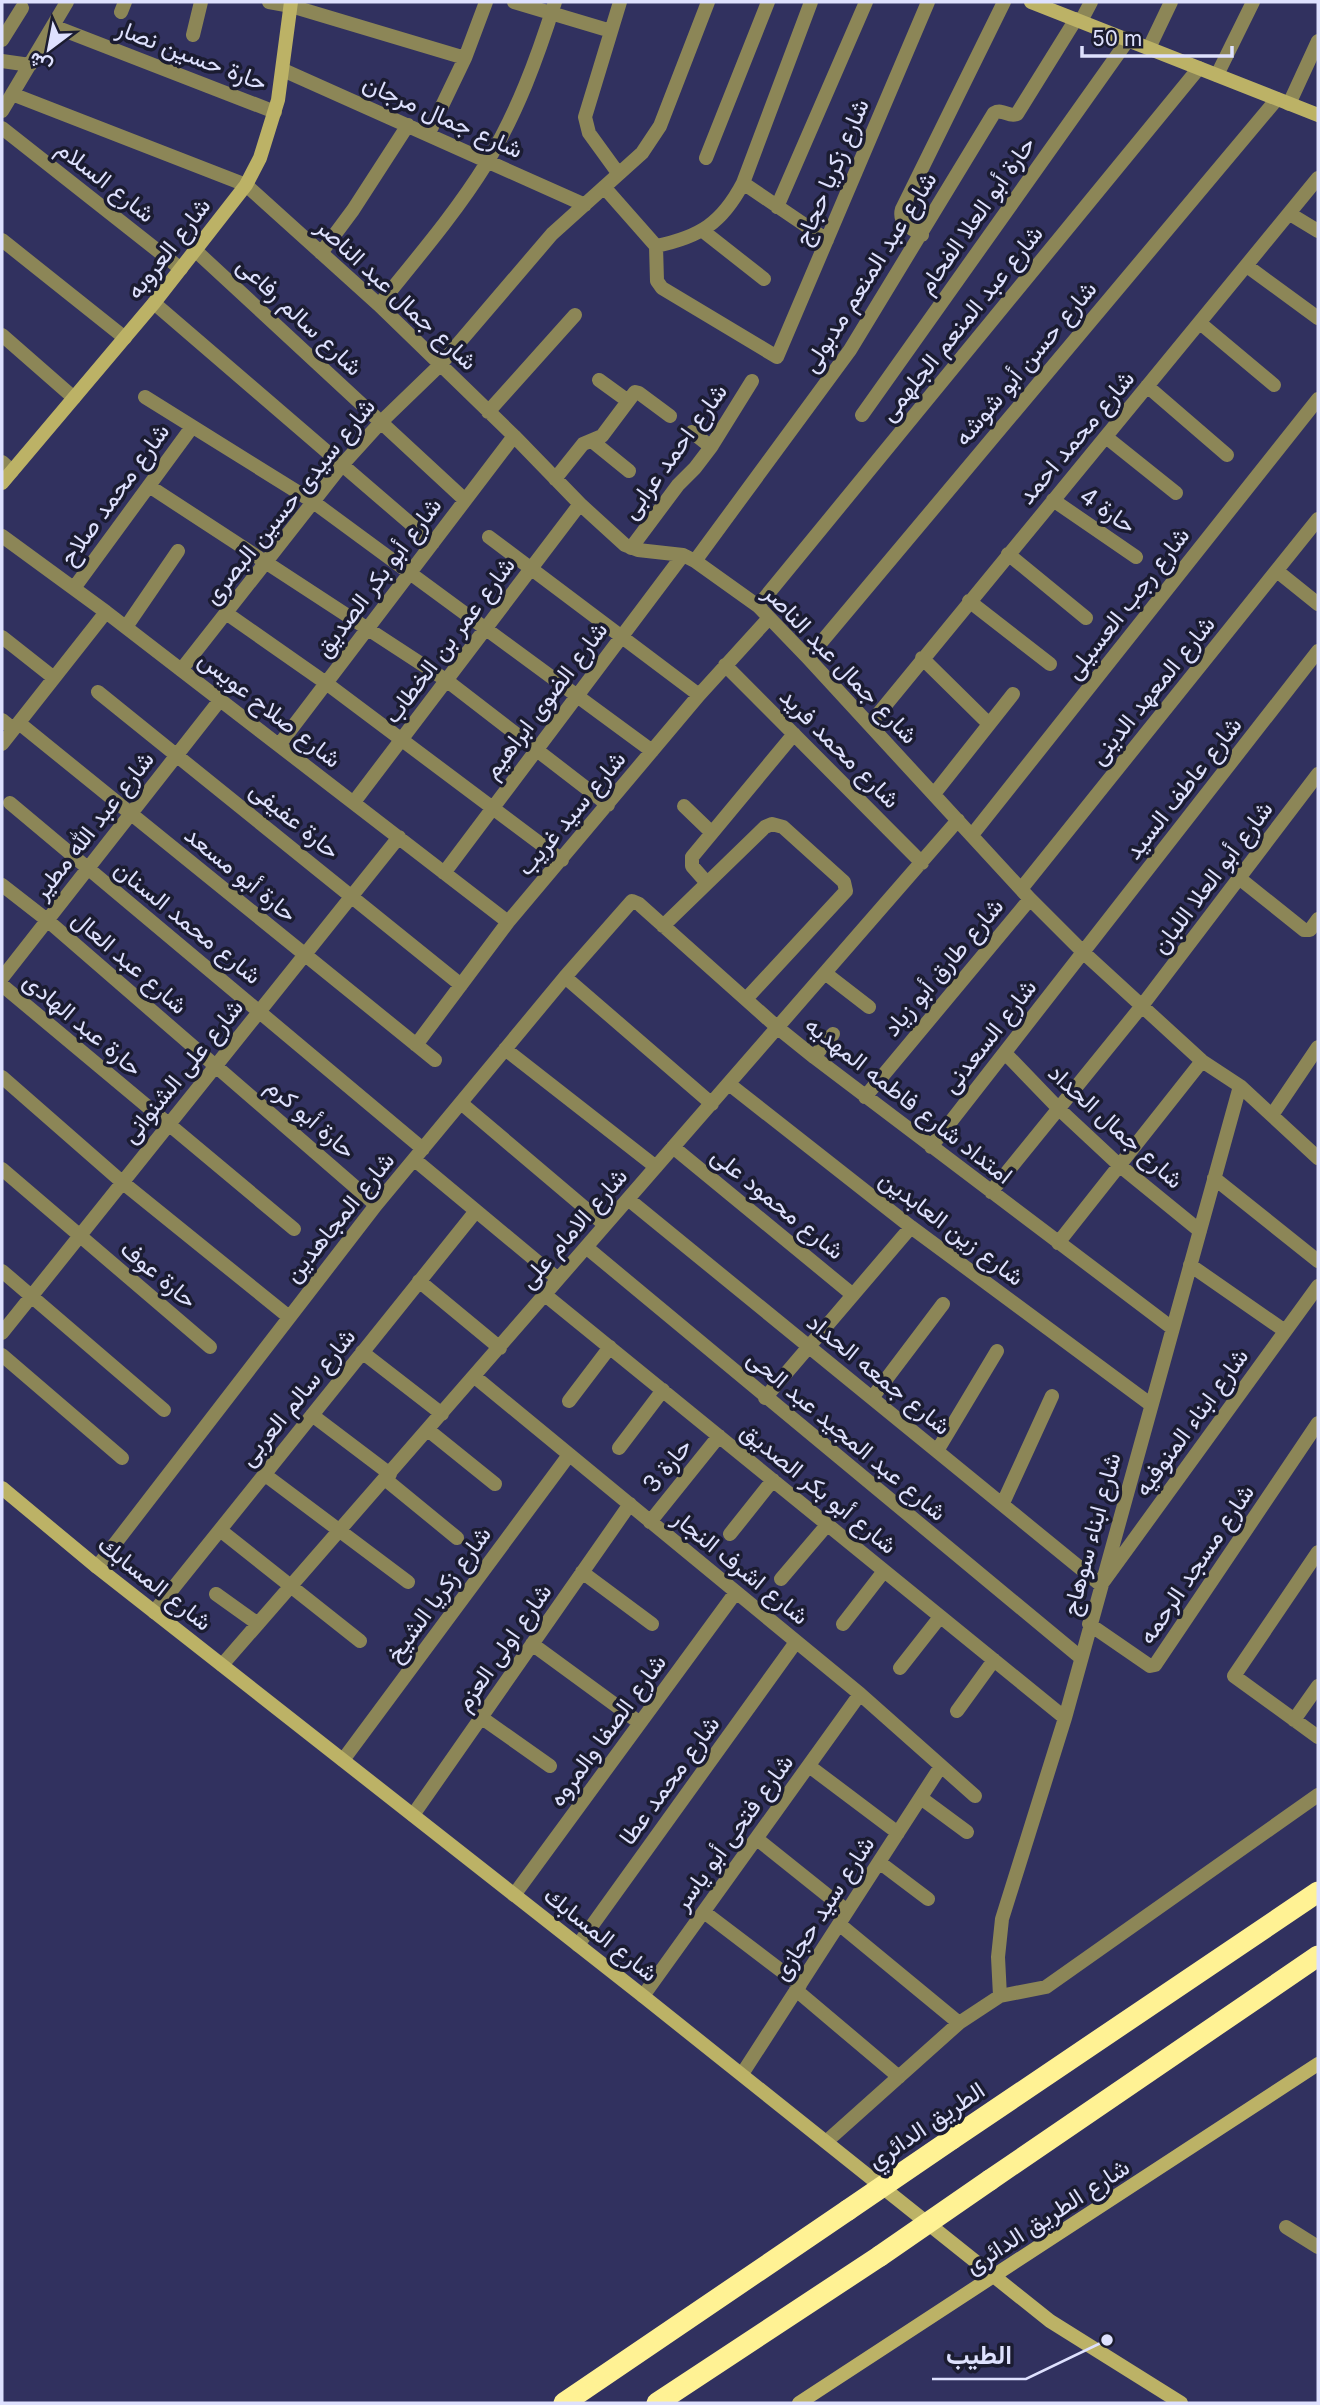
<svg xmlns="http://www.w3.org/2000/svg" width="1320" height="2405" viewBox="0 0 1320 2405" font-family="Inter,Vazirmatn,sans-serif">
	<rect width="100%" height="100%" fill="#31315f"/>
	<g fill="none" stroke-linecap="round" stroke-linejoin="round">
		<path stroke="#8c8657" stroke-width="14" d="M 269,2 L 291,6 L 465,58
			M 514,2 L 611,31
			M 121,12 L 125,2
			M 1081,21 L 1091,2
			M 53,26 L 275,112
			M 193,35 L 201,2
			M 2,40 L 22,8
			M 1149,48 L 1171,2
			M 2,61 L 30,65
			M 283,70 L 585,205
			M 1217,75 L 1253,2
			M 12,94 L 246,185 L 379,305 L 514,436 L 580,504 L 625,545 L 638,550 L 683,555 L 695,561 L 758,606 L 808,658 L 1030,899 L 1084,953 L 1202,1061 L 1240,1086 L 1318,1158
			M 1289,104 L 1318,41
			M 2,111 L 67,2
			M 2,128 L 181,269
			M 428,135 L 465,58 L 486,2
			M 706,158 L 768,2
			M 618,173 L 589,133 L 585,117 L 620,2
			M 743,183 L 827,240
			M 604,187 L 656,246 L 657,281 L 662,288 L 777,357 L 928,2
			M 777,207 L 866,2
			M 1290,214 L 1318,231
			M 703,231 L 764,279
			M 922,235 C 911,228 898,223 902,209 L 1004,2
			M 2,240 L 125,338
			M 656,246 C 700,237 722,223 743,183 L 811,2
			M 196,251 L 465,500
			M 321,253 L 353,210 L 408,125
			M 1247,266 L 1318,318
			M 154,303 L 433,543
			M 379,305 C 416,259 455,214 486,164 C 517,113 537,59 555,2
			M 1200,323 L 1274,385
			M 2,335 L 74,398
			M 599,380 L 628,401
			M 1147,386 L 1227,455
			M 145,397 L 312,501 L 652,751
			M 488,412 L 575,315
			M 862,415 L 1128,40
			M 692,432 L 711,447
			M 1106,437 L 1176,493
			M 592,441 L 629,471
			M 2,462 L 12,471
			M 555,479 L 583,444 L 602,436 L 635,392 L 639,393 L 670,416
			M 149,486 L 446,680 L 608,805
			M 1053,500 L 1136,557
			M 2,536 L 106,612 L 508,922
			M 489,537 L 699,695
			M 631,548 L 678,485 L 695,468 L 711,447 L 752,381
			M 1008,554 L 1086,618
			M 695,561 L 850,350 L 994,113 C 1003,108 1009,118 1017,114 L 1076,19
			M 1277,571 L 1318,604
			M 74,588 L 192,427
			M 969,601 L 1050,664
			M 758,606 L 1199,68
			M 226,613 L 326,683 L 562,860
			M 126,627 L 178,551
			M 2,637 L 54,678
			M 808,658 L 1277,99
			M 922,658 L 989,724
			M 725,665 L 922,863
			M 181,670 L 342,465 L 381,422 L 440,365 L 552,234 L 642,153 L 660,126 L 708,2
			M 98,692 L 461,985
			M 2,720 L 13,729
			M 19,723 L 435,1060
			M 870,724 L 1318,178
			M 2,744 L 106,612
			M 279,745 L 514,436
			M 934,794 L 1013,694
			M 354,802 L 580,504
			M 10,803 L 423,1149
			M 684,806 L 712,833
			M 972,835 L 1318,399
			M 444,873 L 683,555
			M 1239,878 L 1304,930 L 1310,930 L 1318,919
			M 707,883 L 692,866 L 692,857 L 794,734
			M 2,885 L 47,920 L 376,1205
			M 1021,889 L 1318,519
			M 663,926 L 765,827 L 772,824 L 783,827 L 844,882 L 846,891 L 746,999
			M 825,973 L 869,1007
			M 565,977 L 712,1104
			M 2,978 L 220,700
			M 2,985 L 294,1229
			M 416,1045 L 508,922 L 699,695 L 769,618
			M 505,1049 L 656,1167
			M 1005,1053 L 1060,1110 L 1119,1165 L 1200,1231
			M 814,1057 L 833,1034
			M 2,1077 L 122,1182 L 289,1317
			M 729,1084 L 911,1227 L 1150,1404
			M 865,1097 L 1030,899
			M 461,1103 L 605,1225
			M 1272,1115 L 1318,1047
			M 673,1147 L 853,1295
			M 931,1147 L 1318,651
			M 415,1160 L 558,1279
			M 2,1169 L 210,1347
			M 1214,1178 L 1318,1261
			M 991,1192 L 1141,1007 L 1318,774
			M 628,1199 L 1101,1585 L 1318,1286
			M 1058,1243 L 1202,1061
			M 586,1247 L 1080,1657
			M 1190,1265 L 1285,1331
			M 2,1271 L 164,1410
			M 419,1281 L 500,1348
			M 544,1294 L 1065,1718
			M 2,1333 L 399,837
			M 362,1352 L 442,1414
			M 2,1355 L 122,1458
			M 475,1377 L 860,1694 L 975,1796
			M 765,1398 L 911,1227
			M 872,1398 L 943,1304
			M 569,1401 L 610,1347
			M 312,1415 L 390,1474
			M 428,1430 L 495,1484
			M 619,1448 L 663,1390
			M 937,1451 L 997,1351
			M 264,1474 L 408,1582
			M 385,1479 L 457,1538
			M 1003,1503 L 1052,1396
			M 650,1522 L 719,1436
			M 220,1530 L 360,1641
			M 730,1534 L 773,1480
			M 1318,1552 L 1234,1676 L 1318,1737
			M 97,1567 L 376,1205 L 565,977 L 632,901 L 639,904 L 778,1028 L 814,1057 L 1172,1328
			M 582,1572 L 652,1624
			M 781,1579 L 827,1525
			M 216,1594 L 258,1624
			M 154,1612 L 476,1211
			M 843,1624 L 884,1571
			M 1089,1624 L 1150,1666 L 1155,1665 L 1318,1423
			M 532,1644 L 640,1723
			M 222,1665 L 958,820
			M 900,1668 L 940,1617
			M 957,1711 L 994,1660
			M 482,1718 L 550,1766
			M 1294,1720 L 1318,1686
			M 343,1760 L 569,1455
			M 809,1766 L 898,1833
			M 921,1798 L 967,1832
			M 413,1815 L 630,1504
			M 757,1839 L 847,1911
			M 879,1862 L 928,1899
			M 514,1895 L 736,1592
			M 704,1912 L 800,1985
			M 839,1924 L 959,2023
			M 578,1945 L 796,1642
			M 796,1990 L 899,2077
			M 643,1996 L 860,1694
			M 1000,1996 L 998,1957 L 1002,1919 L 1065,1718 L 1240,1086
			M 742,2074 L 941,1766
			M 827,2141 L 959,2023 L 1000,1996 L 1046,1987 L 1318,1795
			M 1286,2227 L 1318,2247"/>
		<path stroke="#bcb266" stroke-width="14" d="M 1031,2 L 1318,115
			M 2,483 L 154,303 L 246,185 L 260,158 L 278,100 L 291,2
			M 2,1488 L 97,1567 L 643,1996 L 1050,2321 L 1181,2403
			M 799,2403 L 1318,2064"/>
		<path stroke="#fff294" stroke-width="21" d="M 952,2139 L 1318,1892
			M 990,2180 L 1318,1956
			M 564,2403 L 848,2210
			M 657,2403 L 880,2256"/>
		<path stroke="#fff294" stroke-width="21" d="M 848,2210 L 952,2139
			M 880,2256 L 990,2180"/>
	</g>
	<g text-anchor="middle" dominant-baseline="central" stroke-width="7" stroke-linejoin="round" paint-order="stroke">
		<g font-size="24" fill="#dee1fe" stroke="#1b1c31">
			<text transform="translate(192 55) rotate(21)">حارة حسين نصار</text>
			<text transform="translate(443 116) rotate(24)">شارع جمال مرجان</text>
			<text transform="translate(831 172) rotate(-67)">شارع زكريا حجاج</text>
			<text transform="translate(106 181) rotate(38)">شارع السلام</text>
			<text transform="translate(976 215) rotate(-55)">حارة أبو العلا الفحام</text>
			<text transform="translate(168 248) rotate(-52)">شارع العروبه</text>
			<text transform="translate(869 272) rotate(-58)">شارع عبد المنعم مدبولى</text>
			<text transform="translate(397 294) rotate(43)">شارع جمال عبد الناصر</text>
			<text transform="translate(300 316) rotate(43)">شارع سالم رفاعى</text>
			<text transform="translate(961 323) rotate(-51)">شارع عبد المنعم الجلهمى</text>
			<text transform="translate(1025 363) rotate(-50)">شارع حسن أبو شوشه</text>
			<text transform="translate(1076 437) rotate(-50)">شارع محمد احمد</text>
			<text transform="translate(674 451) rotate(-54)">شارع احمد عرابى</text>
			<text transform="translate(114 494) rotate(-54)">شارع محمد صلاح</text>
			<text transform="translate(289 501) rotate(-51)">شارع سيدى حسين البصرى</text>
			<text transform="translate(1108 510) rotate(35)">حارة 4</text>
			<text transform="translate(378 577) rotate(-53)">شارع أبو بكر الصديق</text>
			<text transform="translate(1127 603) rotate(-52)">شارع رجب العسيلى</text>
			<text transform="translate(449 640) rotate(-53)">شارع عمر بن الخطاب</text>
			<text transform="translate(841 664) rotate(46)">شارع جمال عبد الناصر</text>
			<text transform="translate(1152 690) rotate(-51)">شارع المعهد الدينى</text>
			<text transform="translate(545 700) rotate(-53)">شارع الضوى ابراهيم</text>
			<text transform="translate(270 709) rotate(38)">شارع صلاح عويس</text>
			<text transform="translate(840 748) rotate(45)">شارع محمد فريد</text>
			<text transform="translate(1183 788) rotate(-52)">شارع عاطف السيد</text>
			<text transform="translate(571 813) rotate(-50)">شارع سيد غريب</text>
			<text transform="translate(295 820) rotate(39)">حارة عفيفى</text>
			<text transform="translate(93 825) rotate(-52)">شارع عبد الله مطير</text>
			<text transform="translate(241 874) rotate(39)">حارة أبو مسعد</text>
			<text transform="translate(1212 877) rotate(-53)">شارع أبو العلا اللبان</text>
			<text transform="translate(188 922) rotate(39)">شارع محمد السنان</text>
			<text transform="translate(130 962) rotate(41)">شارع عبد العال</text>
			<text transform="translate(943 967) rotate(-50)">شارع طارق أبو زياد</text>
			<text transform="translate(83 1024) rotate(40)">حارة عبد الهادى</text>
			<text transform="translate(989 1036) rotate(-52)">شارع السعدنى</text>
			<text transform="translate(182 1071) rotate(-51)">شارع على الشنوانى</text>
			<text transform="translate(909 1100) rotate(38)">امتداد شارع فاطمه المهديه</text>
			<text transform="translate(311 1118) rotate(41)">حارة أبو كرم</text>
			<text transform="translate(1116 1126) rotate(42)">شارع جمال الحداد</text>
			<text transform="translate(778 1203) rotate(39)">شارع محمود على</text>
			<text transform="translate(339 1217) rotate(-51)">شارع المجاهدين</text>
			<text transform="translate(573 1228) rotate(-49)">شارع الامام على</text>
			<text transform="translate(952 1228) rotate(37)">شارع زين العابدين</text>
			<text transform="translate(159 1274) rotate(40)">حارة عوف</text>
			<text transform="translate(879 1374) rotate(39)">شارع جمعه الحداد</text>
			<text transform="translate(297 1397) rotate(-51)">شارع سالم العربى</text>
			<text transform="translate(1191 1422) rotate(-54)">شارع ابناء المنوفيه</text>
			<text transform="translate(847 1435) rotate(40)">شارع عبد المجيد عبد الحى</text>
			<text transform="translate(667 1465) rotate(-51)">حارة 3</text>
			<text transform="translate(819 1488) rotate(39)">شارع أبو بكر الصديق</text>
			<text transform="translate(1091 1534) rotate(-75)">شارع ابناء سوهاج</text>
			<text transform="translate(1196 1564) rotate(-56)">شارع مسجد الرحمه</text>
			<text transform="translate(741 1567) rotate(39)">شارع اشرف النجار</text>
			<text transform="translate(155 1583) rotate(38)">شارع المسابك</text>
			<text transform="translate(438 1594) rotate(-54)">شارع زكريا الشيخ</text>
			<text transform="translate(503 1647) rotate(-55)">شارع اولى العزم</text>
			<text transform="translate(607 1730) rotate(-54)">شارع الصفا والمروه</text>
			<text transform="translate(669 1780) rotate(-54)">شارع محمد عطا</text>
			<text transform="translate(733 1832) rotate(-54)">شارع فتحى أبو ياسر</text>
			<text transform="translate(823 1908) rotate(-57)">شارع سيد حجازى</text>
			<text transform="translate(601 1934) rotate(38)">شارع المسابك</text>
			<text transform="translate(926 2125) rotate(-34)">الطريق الدائري</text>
			<text transform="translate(1047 2216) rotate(-33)">شارع الطريق الدائرى</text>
		</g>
	</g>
	<path fill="none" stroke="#dee1fe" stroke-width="2.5" d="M1107 2340L1026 2379H932"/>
	<circle fill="#dee1fe" stroke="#1b1c31" stroke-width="2.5" cx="1107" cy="2340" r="7"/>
	<g font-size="26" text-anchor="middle" font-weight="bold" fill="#dee1fe" stroke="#1b1c31" stroke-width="7" stroke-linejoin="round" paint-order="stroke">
		<text x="979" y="2364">الطيب</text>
	</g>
	<rect width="1320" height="2405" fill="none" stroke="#dee1fe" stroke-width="7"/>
	<g transform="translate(49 49) rotate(212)" stroke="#1b1c31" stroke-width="5" paint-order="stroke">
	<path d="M0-5L12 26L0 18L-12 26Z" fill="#dee1fe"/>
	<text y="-10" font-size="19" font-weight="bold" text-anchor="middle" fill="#dee1fe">ش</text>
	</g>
	<path d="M1082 46v10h150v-10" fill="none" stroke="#dee1fe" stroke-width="3.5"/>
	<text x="1092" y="46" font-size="21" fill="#dee1fe" stroke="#1b1c31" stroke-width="5" paint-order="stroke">50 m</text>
</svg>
